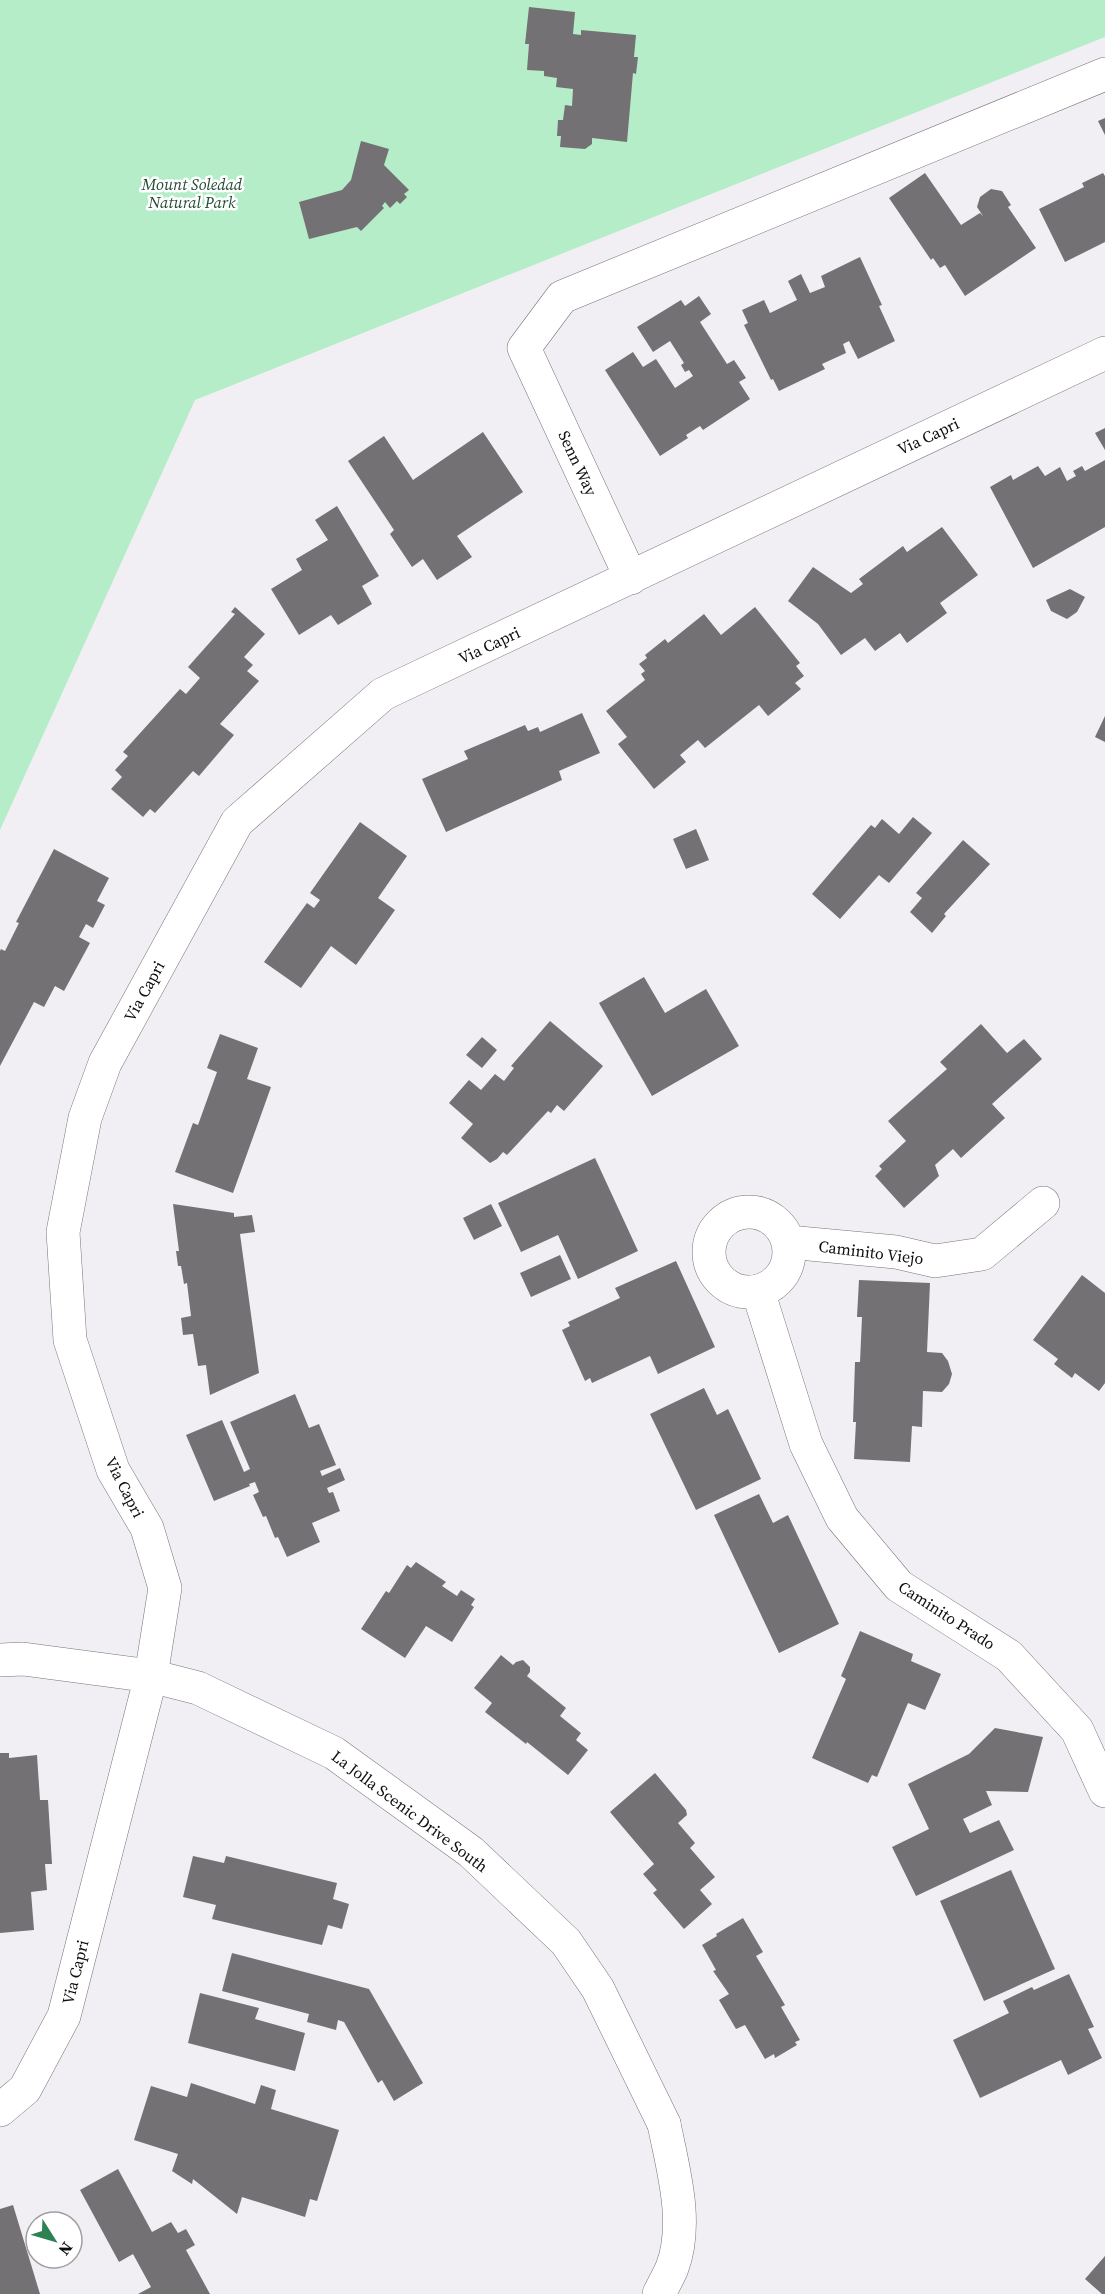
<svg xmlns="http://www.w3.org/2000/svg" width="1105" height="2294" viewBox="0 0 1105 2294" font-family="'Source Serif 4',serif">
	<rect width="100%" height="100%" fill="#f2eff4"/>
	<path fill="#b5edc8" d="M 0,0 L 1105,0 L 1105,37 L 195,400 L 0,830 Z"/>
	<path fill="#747175" d="M 529,7 L 575,12 L 573,34 L 581,35 L 581,30 L 636,35 L 634,57 L 638,57 L 636,74 L 633,73 L 627,142 L 592,138 L 592,144 L 585,149 L 560,147 L 561,136 L 557,136 L 558,120 L 563,120 L 565,105 L 572,106 L 573,89 L 556,87 L 557,78 L 544,76 L 544,71 L 527,70 L 529,44 L 525,44 Z
		M 1105,118 L 1105,135 L 1098,121 Z
		M 361,141 L 389,149 L 384,165 L 409,190 L 404,194 L 407,197 L 400,204 L 397,201 L 390,208 L 385,202 L 382,206 L 384,208 L 361,231 L 357,227 L 309,239 L 299,202 L 342,190 L 351,180 Z
		M 925,173 L 961,225 L 980,213 L 983,216 L 977,207 L 980,197 L 991,189 L 1002,191 L 1011,205 L 1008,207 L 1036,248 L 965,296 L 945,265 L 940,268 L 933,258 L 931,260 L 889,198 Z
		M 1103,173 L 1105,176 L 1105,242 L 1065,262 L 1039,209 L 1084,187 L 1082,183 Z
		M 860,257 L 882,305 L 879,306 L 895,341 L 858,359 L 849,341 L 843,344 L 846,353 L 822,364 L 825,369 L 779,391 L 773,379 L 771,380 L 744,325 L 748,323 L 742,310 L 764,300 L 770,313 L 797,300 L 788,281 L 801,274 L 810,293 L 825,287 L 821,276 Z
		M 699,296 L 711,314 L 700,322 L 727,364 L 734,360 L 746,378 L 739,382 L 750,399 L 703,430 L 700,426 L 686,435 L 688,438 L 660,456 L 605,370 L 633,352 L 643,367 L 656,359 L 675,388 L 693,376 L 689,370 L 685,372 L 681,365 L 684,363 L 670,341 L 653,352 L 637,327 L 681,300 L 685,306 Z
		M 1105,428 L 1105,450 L 1095,433 Z
		M 483,432 L 523,492 L 457,536 L 472,557 L 437,580 L 423,559 L 412,567 L 390,534 L 394,530 L 348,461 L 384,436 L 413,480 Z
		M 1105,460 L 1105,527 L 1033,568 L 990,487 L 1011,475 L 1013,480 L 1038,466 L 1045,476 L 1060,467 L 1067,481 L 1076,476 L 1073,471 L 1082,466 L 1085,471 Z
		M 337,506 L 379,576 L 362,586 L 372,604 L 338,625 L 331,615 L 299,635 L 271,589 L 302,570 L 296,559 L 328,540 L 315,520 Z
		M 942,527 L 978,575 L 940,603 L 947,613 L 907,643 L 900,633 L 875,651 L 865,638 L 841,655 L 818,624 L 788,601 L 813,567 L 851,593 L 863,584 L 859,579 L 903,546 L 907,552 Z
		M 1070,589 L 1085,597 L 1077,612 L 1067,619 L 1051,611 L 1046,600 Z
		M 235,607 L 265,634 L 244,657 L 253,665 L 247,671 L 259,681 L 220,724 L 234,735 L 199,776 L 193,771 L 155,813 L 150,809 L 143,817 L 111,789 L 122,777 L 115,770 L 128,756 L 123,752 L 180,689 L 186,694 L 200,678 L 188,667 L 235,614 L 231,612 Z
		M 755,607 L 800,663 L 796,666 L 804,676 L 795,683 L 801,689 L 768,716 L 759,705 L 705,748 L 698,740 L 680,755 L 686,762 L 654,789 L 618,744 L 627,737 L 606,711 L 645,680 L 641,674 L 645,671 L 639,664 L 647,658 L 645,655 L 665,639 L 668,643 L 704,614 L 721,635 Z
		M 582,713 L 600,753 L 559,771 L 562,780 L 446,832 L 422,779 L 468,759 L 464,751 L 525,725 L 528,731 L 538,727 L 540,732 Z
		M 1105,716 L 1105,742 L 1095,737 Z
		M 913,817 L 932,833 L 889,883 L 879,875 L 840,919 L 812,894 L 871,825 L 875,828 L 882,819 L 899,834 Z
		M 360,822 L 407,856 L 378,898 L 395,910 L 356,965 L 331,946 L 301,988 L 264,962 L 307,903 L 314,908 L 320,900 L 310,893 Z
		M 696,829 L 709,860 L 686,869 L 673,839 Z
		M 963,840 L 990,864 L 944,914 L 946,916 L 932,933 L 910,912 L 922,898 L 916,893 Z
		M 54,849 L 109,878 L 97,901 L 105,905 L 93,928 L 86,924 L 79,937 L 90,943 L 64,991 L 55,986 L 44,1007 L 34,1002 L 0,1066 L 0,951 L 1,949 L 5,951 L 19,923 L 16,922 Z
		M 644,977 L 665,1013 L 706,989 L 739,1046 L 652,1096 L 599,1003 Z
		M 550,1021 L 603,1066 L 564,1111 L 557,1105 L 551,1113 L 548,1111 L 507,1155 L 503,1152 L 497,1159 L 490,1163 L 461,1138 L 473,1124 L 449,1103 L 469,1080 L 481,1090 L 495,1074 L 504,1081 L 514,1068 L 511,1066 Z
		M 981,1024 L 1007,1053 L 1024,1039 L 1042,1059 L 992,1104 L 1005,1118 L 961,1158 L 953,1149 L 935,1165 L 939,1176 L 904,1208 L 875,1176 L 882,1169 L 879,1166 L 906,1141 L 888,1121 L 947,1069 L 940,1062 Z
		M 220,1034 L 258,1048 L 247,1079 L 271,1087 L 233,1193 L 175,1172 L 193,1123 L 198,1125 L 217,1072 L 207,1068 Z
		M 482,1037 L 497,1050 L 482,1068 L 466,1055 Z
		M 595,1158 L 638,1251 L 578,1279 L 558,1235 L 521,1252 L 498,1203 Z
		M 173,1204 L 234,1213 L 234,1217 L 252,1215 L 255,1232 L 240,1234 L 259,1373 L 210,1395 L 206,1365 L 198,1366 L 193,1334 L 183,1335 L 181,1318 L 191,1316 L 187,1283 L 184,1284 L 181,1266 L 178,1266 L 176,1251 L 179,1251 Z
		M 491,1204 L 502,1226 L 474,1240 L 463,1218 Z
		M 560,1255 L 571,1279 L 531,1297 L 520,1273 Z
		M 676,1261 L 715,1347 L 658,1374 L 650,1356 L 592,1383 L 590,1378 L 585,1381 L 562,1330 L 570,1326 L 568,1322 L 620,1298 L 615,1288 Z
		M 1082,1275 L 1105,1293 L 1105,1383 L 1099,1391 L 1075,1373 L 1072,1378 L 1054,1364 L 1058,1359 L 1033,1340 Z
		M 859,1280 L 930,1283 L 927,1352 L 942,1353 L 948,1361 L 952,1374 L 949,1384 L 942,1392 L 923,1391 L 922,1427 L 912,1426 L 910,1462 L 854,1459 L 856,1422 L 853,1422 L 855,1362 L 860,1362 L 862,1317 L 857,1317 Z
		M 704,1388 L 717,1415 L 728,1409 L 761,1479 L 696,1510 L 650,1414 Z
		M 295,1394 L 309,1428 L 319,1424 L 336,1465 L 320,1471 L 322,1476 L 340,1468 L 345,1480 L 327,1488 L 329,1493 L 333,1492 L 340,1511 L 312,1523 L 320,1542 L 287,1557 L 278,1537 L 275,1538 L 266,1516 L 263,1517 L 253,1495 L 259,1492 L 255,1482 L 249,1484 L 250,1486 L 214,1501 L 186,1435 L 222,1420 L 244,1472 L 250,1469 L 230,1422 Z
		M 759,1494 L 773,1523 L 788,1515 L 839,1624 L 779,1653 L 714,1515 Z
		M 416,1562 L 446,1582 L 442,1586 L 457,1596 L 461,1590 L 475,1599 L 471,1605 L 474,1607 L 452,1642 L 426,1626 L 405,1658 L 361,1629 L 386,1591 L 389,1593 L 407,1565 L 411,1568 Z
		M 860,1631 L 913,1654 L 911,1661 L 941,1674 L 925,1710 L 908,1703 L 877,1777 L 872,1775 L 868,1783 L 812,1758 L 846,1679 L 841,1676 Z
		M 501,1655 L 513,1665 L 516,1662 L 523,1660 L 530,1667 L 530,1672 L 527,1676 L 566,1708 L 560,1716 L 581,1733 L 576,1740 L 588,1750 L 568,1775 L 527,1742 L 526,1744 L 485,1712 L 492,1703 L 474,1688 Z
		M 995,1728 L 1043,1737 L 1028,1792 L 986,1791 L 992,1805 L 963,1819 L 970,1833 L 999,1820 L 1014,1850 L 916,1896 L 892,1847 L 929,1829 L 908,1784 L 969,1754 Z
		M 0,1753 L 9,1753 L 9,1758 L 37,1755 L 40,1800 L 48,1800 L 52,1864 L 45,1864 L 47,1890 L 31,1892 L 34,1930 L 0,1933 Z
		M 655,1773 L 686,1810 L 687,1815 L 678,1823 L 695,1843 L 690,1848 L 715,1877 L 700,1890 L 712,1904 L 684,1929 L 653,1893 L 657,1890 L 643,1874 L 654,1864 L 610,1812 Z
		M 193,1856 L 224,1863 L 226,1856 L 337,1883 L 333,1899 L 349,1904 L 342,1929 L 328,1925 L 322,1945 L 212,1919 L 216,1905 L 183,1897 Z
		M 1011,1870 L 1055,1969 L 984,2001 L 940,1901 Z
		M 743,1918 L 763,1952 L 756,1956 L 785,2005 L 781,2007 L 800,2040 L 795,2042 L 797,2045 L 775,2058 L 774,2054 L 765,2059 L 745,2025 L 736,2029 L 719,2000 L 729,1994 L 713,1971 L 716,1970 L 702,1945 L 717,1936 L 716,1934 Z
		M 232,1953 L 369,1989 L 423,2083 L 394,2101 L 382,2080 L 378,2083 L 344,2022 L 338,2020 L 336,2030 L 307,2022 L 309,2014 L 222,1991 Z
		M 1069,1974 L 1094,2027 L 1088,2029 L 1102,2058 L 1068,2075 L 1061,2060 L 980,2098 L 953,2040 L 1009,2013 L 1003,2001 L 1032,1987 L 1034,1990 Z
		M 200,1993 L 259,2008 L 255,2019 L 305,2033 L 295,2071 L 188,2043 Z
		M 191,2083 L 255,2104 L 261,2085 L 276,2090 L 271,2109 L 339,2130 L 317,2201 L 310,2199 L 305,2217 L 242,2197 L 237,2214 L 193,2179 L 192,2184 L 172,2171 L 178,2154 L 134,2140 L 151,2086 L 187,2097 Z
		M 118,2169 L 152,2232 L 171,2222 L 178,2233 L 186,2229 L 195,2245 L 186,2250 L 210,2294 L 138,2294 L 151,2287 L 133,2254 L 119,2262 L 80,2190 Z
		M 13,2205 L 40,2294 L 0,2294 L 0,2209 Z
		M 1105,2256 L 1105,2294 L 1102,2294 L 1085,2279 Z"/>
	<g fill="none" stroke-linecap="round" stroke-linejoin="round">
		<g stroke="#777479" stroke-width="34">
			<path id="minor" d="M 631,578 L 524,348 L 562,297 L 1105,74
				M709 1252a40 40 0 1 1 80 0a40 40 0 1 1-80 0Z
				M 788,1242 L 896,1252 L 935,1261 L 982,1254 L 1043,1203
				M 758,1291 L 806,1444 L 842,1518 L 899,1586 L 1009,1656 L 1077,1730 L 1105,1791
				M 0,1660 L 23,1659 L 151,1676 L 198,1688 L 334,1753 L 471,1852 L 566,1942 L 598,1989 L 664,2124
				M 0,2110 L 25,2089 L 64,2016 L 151,1676 L 165,1588 L 147,1528 L 113,1470 L 70,1340 L 63,1232 L 85,1118 L 105,1063 L 237,822 L 383,694 L 1105,353"/>
		</g>
		<g stroke="#777479" stroke-width="34">
			<path id="highway" d="M 659,2294 C 663,2286 668,2277 672,2268 C 689,2223 673,2169 664,2124"/>
		</g>
		<use href="#minor" stroke="#fff" stroke-width="33"/>
		<use href="#highway" stroke="#fff" stroke-width="33"/>
	</g>
	<g text-anchor="middle" dominant-baseline="central" stroke-width="5" stroke-linejoin="round" paint-order="stroke">
		<g font-size="16" font-style="italic" fill="#224b33" stroke="#fff">
			<text x="192" y="184">Mount Soledad<tspan x="192" dy="18">Natural Park</tspan></text>
		</g>
		<g font-size="16" fill="#0f0e10" stroke="#fff">
			<text transform="translate(928 436) rotate(-25)">Via Capri</text>
			<text transform="translate(578 463) rotate(65)">Senn Way</text>
			<text transform="translate(489 645) rotate(-25)">Via Capri</text>
			<text transform="translate(144 991) rotate(-61)">Via Capri</text>
			<text transform="translate(871 1252) rotate(7)">Caminito Viejo</text>
			<text transform="translate(125 1487) rotate(63)">Via Capri</text>
			<text transform="translate(947 1615) rotate(33)">Caminito Prado</text>
			<text transform="translate(410 1811) rotate(37)">La Jolla Scenic Drive South</text>
			<text transform="translate(75 1972) rotate(-76)">Via Capri</text>
		</g>
	</g>
	<g transform="translate(54 2240) rotate(127)"><circle r="28" fill="#ffffff" stroke="#9f9f9f" stroke-width="1.5"/>
	<path d="M0-4.5L10 22L0 15L-10 22Z" fill="#2e8153"/>
	<text y="-9" font-size="16" font-weight="bold" text-anchor="middle" fill="#0f0e10">N</text>
	</g>
</svg>
